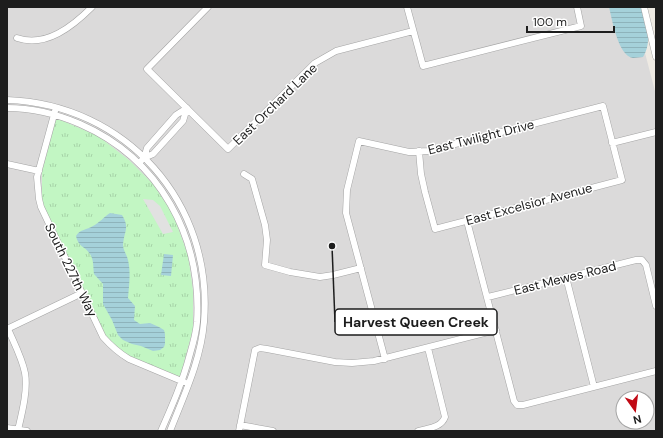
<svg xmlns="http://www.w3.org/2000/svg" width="663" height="438" viewBox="0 0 663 438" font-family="'DM Sans',sans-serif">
	<defs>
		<pattern id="park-tufts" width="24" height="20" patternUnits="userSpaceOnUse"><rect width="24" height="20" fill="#c2f6c3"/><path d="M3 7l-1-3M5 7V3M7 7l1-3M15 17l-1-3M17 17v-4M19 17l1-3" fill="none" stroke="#a6d2a7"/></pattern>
		<pattern id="water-rules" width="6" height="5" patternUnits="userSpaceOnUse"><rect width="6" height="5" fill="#a5d1da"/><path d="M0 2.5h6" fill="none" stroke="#8eb3bb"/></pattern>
	</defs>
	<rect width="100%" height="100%" fill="#eeeae3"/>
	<path fill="#dbdada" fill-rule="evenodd" d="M 7,7 L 633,7 L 656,95 L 656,431 L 7,431 ZM 623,398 L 647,398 L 647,422 L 623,422 Z"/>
	<path fill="url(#park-tufts)" d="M 56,118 L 98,136 L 129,160 L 153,184 L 173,214 L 188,255 L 193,291 L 193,329 L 180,377 L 128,356 L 106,337 L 42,204 L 42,172 Z"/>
	<path fill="#e1e1e1" d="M 143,199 L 153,200 L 160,206 L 173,232 L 163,234 Z"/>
	<path fill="url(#water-rules)" d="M 609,7 L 641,7 C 646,24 653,41 643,57 C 640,57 636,58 633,58 C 618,56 612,19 609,7 Z
		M 110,213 L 122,215 C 130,228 124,231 123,245 C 123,250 127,255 128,260 C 131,273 129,285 128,298 L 135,306 L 134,320 L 140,324 L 150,323 L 159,327 L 164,330 L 165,334 L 165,344 L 164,347 L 160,350 L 153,351 L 141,346 L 132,344 L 123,340 L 118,335 L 112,320 L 103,304 L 103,284 L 94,274 C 93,267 94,260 90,254 C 85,246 78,247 76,236 C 80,229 87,230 93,226 C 99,223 104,217 110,213 Z
		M 164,254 L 173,255 L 171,276 L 161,275 Z"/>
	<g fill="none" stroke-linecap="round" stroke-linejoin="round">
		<g stroke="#a4a4a4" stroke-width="7">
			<path id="minor" d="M 208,7 L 147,69 L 228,149 L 315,63 L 336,51 L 413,31
				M 407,7 L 423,66 L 581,26 L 577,7
				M 644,7 L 656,57
				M 17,38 C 46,48 73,26 92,7
				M 7,100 C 126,104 214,203 204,322 C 201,360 184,395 170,431
				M 7,108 C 32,108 57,114 80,124 C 160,159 202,237 197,322 C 196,333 193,344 190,354 C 183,381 172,406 161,431
				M 55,111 L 37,177 L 39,199 L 41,207 L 103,337 C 111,346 119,353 129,359 L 184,382
				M 612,143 L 656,132
				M 144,158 L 147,148 L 176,115 L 187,108
				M 141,161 L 144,158 L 153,154 L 183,121 L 187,108
				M 7,164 L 39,171
				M 244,174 L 252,179 L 265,225 L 267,240 L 265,265 L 290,272 L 320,277 L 333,275 L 361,268
				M 467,221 L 514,401 L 517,405 L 523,405 L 656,371
				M 566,277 L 594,387
				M 488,297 L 636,260 L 642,260 L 646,265 L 656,306
				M 7,329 L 82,293
				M 8,329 C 14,343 22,358 25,373 C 28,390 22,413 18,430
				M 385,359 L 346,213 L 347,190 L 359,141 L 409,152 L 428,151 L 603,106 L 622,180 L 435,229 L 425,192 L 421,174 L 419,151
				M 240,425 L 273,431
				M 7,428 L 27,431
				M 239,431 L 255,350 L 260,348 L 267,349 L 335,362 L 352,363 L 374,361 L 496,330
				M 418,431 C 428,428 441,428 445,417 L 428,348"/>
		</g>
		<use href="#minor" stroke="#fff" stroke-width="6"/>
	</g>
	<g text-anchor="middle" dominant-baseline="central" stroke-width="3" stroke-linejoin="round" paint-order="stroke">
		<g font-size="13" fill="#1d1d1d" stroke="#fff">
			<text transform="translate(275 104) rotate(-44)">East Orchard Lane</text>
			<text transform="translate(481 137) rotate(-14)">East Twilight Drive</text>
			<text transform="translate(529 204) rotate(-15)">East Excelsior Avenue</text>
			<text transform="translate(71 270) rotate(64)">South 227th Way</text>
			<text transform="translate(565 278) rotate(-14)">East Mewes Road</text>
		</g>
	</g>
	<path fill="none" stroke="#1d1d1d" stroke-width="1.5" d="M332 246L335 322"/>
	<circle fill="#1d1d1d" stroke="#fff" stroke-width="1.5" cx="332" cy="246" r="4"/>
	<rect fill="#fff" stroke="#1d1d1d" stroke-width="1.5" x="335" y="309" width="162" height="26" rx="4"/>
	<g font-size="14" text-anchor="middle" font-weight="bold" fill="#1d1d1d">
		<text x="416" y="327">Harvest Queen Creek</text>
	</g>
	<rect width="663" height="438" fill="none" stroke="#1d1d1d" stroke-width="16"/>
	<g transform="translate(635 410) rotate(166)"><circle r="19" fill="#ffffff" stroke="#a5a5a5"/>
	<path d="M0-3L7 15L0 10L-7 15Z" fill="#c10914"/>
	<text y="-6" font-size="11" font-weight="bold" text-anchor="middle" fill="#1d1d1d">N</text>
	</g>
	<path d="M527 26v6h87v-6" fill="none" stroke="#1d1d1d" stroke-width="2"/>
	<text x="533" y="26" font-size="12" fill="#1d1d1d" stroke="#ffffff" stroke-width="3" paint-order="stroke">100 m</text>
</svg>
